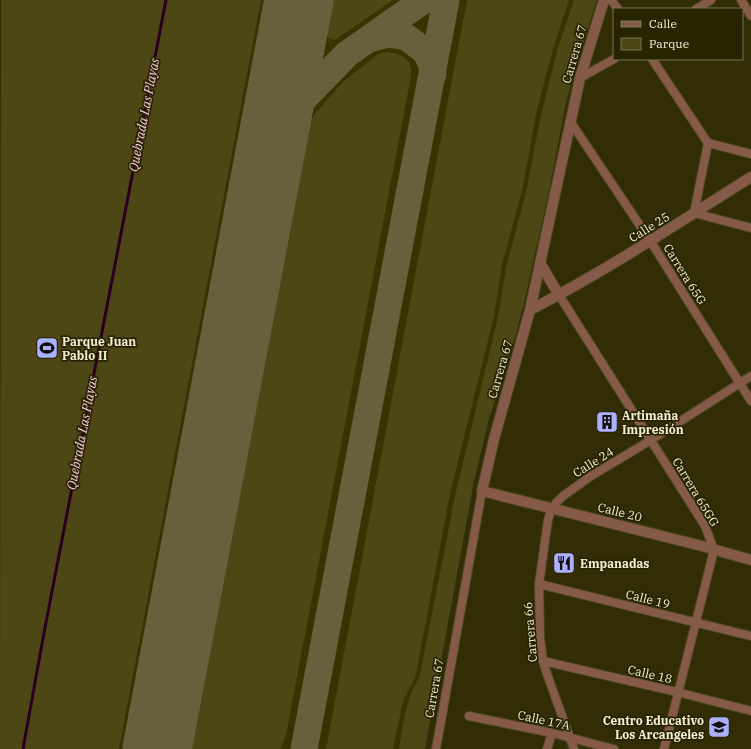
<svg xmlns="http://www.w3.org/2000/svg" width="751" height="749" viewBox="0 0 751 749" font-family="'IBM Plex Serif',serif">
	<rect width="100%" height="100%" fill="#322d05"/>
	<path fill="#393302" d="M 161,0 L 588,0 L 465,488 L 416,749 L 18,749 Z"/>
	<path fill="#4d4716" d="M 1,0 L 261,0 L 119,749 L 0,749 Z
		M 331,0 L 393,0 L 335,40 C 331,39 328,39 326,35 C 323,29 330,8 331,0 Z
		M 467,0 L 569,0 L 553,49 L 536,114 L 523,187 L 502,265 L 494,316 L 450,494 L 417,669 L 415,678 L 403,701 L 393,749 L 326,749 Z
		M 574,0 L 597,0 L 572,79 L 566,103 L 548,196 L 524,303 L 516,334 L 489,419 L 474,481 L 425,749 L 399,749 C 402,731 404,713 410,696 C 414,686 419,680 421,670 L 450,522 L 454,500 L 498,317 L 506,268 L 527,188 L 541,115 L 557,51 Z
		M 387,52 C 402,54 413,59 411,76 L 286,735 L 280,749 L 190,749 L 307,127 L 311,119 L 326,101 L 343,82 L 378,54 Z"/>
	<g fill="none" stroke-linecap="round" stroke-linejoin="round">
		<path stroke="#29001d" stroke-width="3" d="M 23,749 L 44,633 L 166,0"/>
		<path stroke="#66613c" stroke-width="27" d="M 369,39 L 389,34 L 406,37 L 425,51 L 431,62 L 433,74
			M 275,128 L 347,54 L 424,0
			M 304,749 L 446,0"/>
		<path stroke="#66613c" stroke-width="69" d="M 157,749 L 299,0"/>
		<g stroke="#4d4822" stroke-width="10">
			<path id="minor" d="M 611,0 L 618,9
				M 741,0 L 751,16
				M 696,9 L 711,0
				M 652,59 L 708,143 L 751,154
				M 580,78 L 614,59
				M 570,121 L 651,242 L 751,401
				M 708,143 L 694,213 L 751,228
				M 559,295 L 705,526 L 714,550 L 664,749
				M 539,584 L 751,636
				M 543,661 L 677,692 L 751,711
				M 469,716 L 552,733 L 614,749
				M 436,749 L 482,491
				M 547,749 L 552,733
				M 574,749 L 547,674 L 543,661 L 540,638 L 539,584 L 548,520 L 552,508 L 556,503 L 563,496 L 591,476 L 651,440 L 751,376"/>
		</g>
		<g stroke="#4d4822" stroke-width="12">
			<path id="tertiary" d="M 604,0 L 580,78 L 530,310 L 494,439 L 482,491 L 702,546 L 751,560
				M 540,263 L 559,295
				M 530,310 C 606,271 678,223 751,177"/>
		</g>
		<use href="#minor" stroke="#855a49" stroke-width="8"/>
		<use href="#tertiary" stroke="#855a49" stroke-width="10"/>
	</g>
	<defs>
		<g id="stadium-square" transform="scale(1.15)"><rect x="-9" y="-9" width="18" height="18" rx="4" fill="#acaffb" stroke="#282300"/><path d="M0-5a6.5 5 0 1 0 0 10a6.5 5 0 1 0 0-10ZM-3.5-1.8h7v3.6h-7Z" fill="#111"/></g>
		<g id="building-square" transform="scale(1.15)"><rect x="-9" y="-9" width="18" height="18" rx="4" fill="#acaffb" stroke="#282300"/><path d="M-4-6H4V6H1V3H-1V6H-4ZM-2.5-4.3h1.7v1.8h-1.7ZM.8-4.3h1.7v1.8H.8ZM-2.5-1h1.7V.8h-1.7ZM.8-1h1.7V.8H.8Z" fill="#111"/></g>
		<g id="restaurant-square" transform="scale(1.15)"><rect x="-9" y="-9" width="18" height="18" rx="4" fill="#acaffb" stroke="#282300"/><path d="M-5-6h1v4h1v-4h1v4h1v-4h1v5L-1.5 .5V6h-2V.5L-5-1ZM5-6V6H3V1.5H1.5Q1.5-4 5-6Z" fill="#111"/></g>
		<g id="school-square" transform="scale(1.15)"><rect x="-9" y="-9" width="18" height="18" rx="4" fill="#acaffb" stroke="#282300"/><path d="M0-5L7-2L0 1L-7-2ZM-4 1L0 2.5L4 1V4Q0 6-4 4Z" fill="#111"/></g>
	</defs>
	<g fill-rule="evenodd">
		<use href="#stadium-square" x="47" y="348"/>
		<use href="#building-square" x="607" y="422"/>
		<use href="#restaurant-square" x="564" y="563"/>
		<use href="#school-square" x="719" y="727"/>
	</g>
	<g text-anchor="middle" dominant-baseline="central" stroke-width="3.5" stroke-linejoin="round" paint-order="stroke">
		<g font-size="12" fill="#f3f0d5" stroke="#282300">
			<text transform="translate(574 54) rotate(-74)">Carrera 67</text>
			<text transform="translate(649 227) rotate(-32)">Calle 25</text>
			<text transform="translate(685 274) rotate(58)">Carrera 65G</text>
			<text transform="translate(500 369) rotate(-74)">Carrera 67</text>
			<text transform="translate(593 462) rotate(-32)">Calle 24</text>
			<text transform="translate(696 492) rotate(59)">Carrera 65GG</text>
			<text transform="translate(620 512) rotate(14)">Calle 20</text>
			<text transform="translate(648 599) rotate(14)">Calle 19</text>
			<text transform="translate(530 632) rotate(-95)">Carrera 66</text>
			<text transform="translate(650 674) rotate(13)">Calle 18</text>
			<text transform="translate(434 688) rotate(-80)">Carrera 67</text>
			<text transform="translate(544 720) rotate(12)">Calle 17A</text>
		</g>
		<g font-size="12" font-weight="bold" fill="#f3f0d5" stroke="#282300" text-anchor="start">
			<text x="62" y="341">Parque Juan<tspan x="62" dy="14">Pablo II</tspan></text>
			<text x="622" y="415">Artimaña<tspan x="622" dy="14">Impresión</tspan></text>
			<text x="580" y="563">Empanadas</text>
			<text x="704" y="720" text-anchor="end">Centro Educativo<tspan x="704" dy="14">Los Arcangeles</tspan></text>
		</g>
		<g font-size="13" font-style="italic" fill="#fbcae7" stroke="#282300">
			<text transform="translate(144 115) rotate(-79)">Quebrada Las Playas</text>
			<text transform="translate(82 433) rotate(-79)">Quebrada Las Playas</text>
		</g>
	</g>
	<rect x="613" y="8" width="130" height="52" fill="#282300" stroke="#797555"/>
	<rect x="621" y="21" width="20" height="6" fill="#855a49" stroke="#797555"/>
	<text x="649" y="28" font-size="12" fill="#f3f0d5">Calle</text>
	<rect x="621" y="38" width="20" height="12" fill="#4d4716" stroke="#797555"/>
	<text x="649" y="48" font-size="12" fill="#f3f0d5">Parque</text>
</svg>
